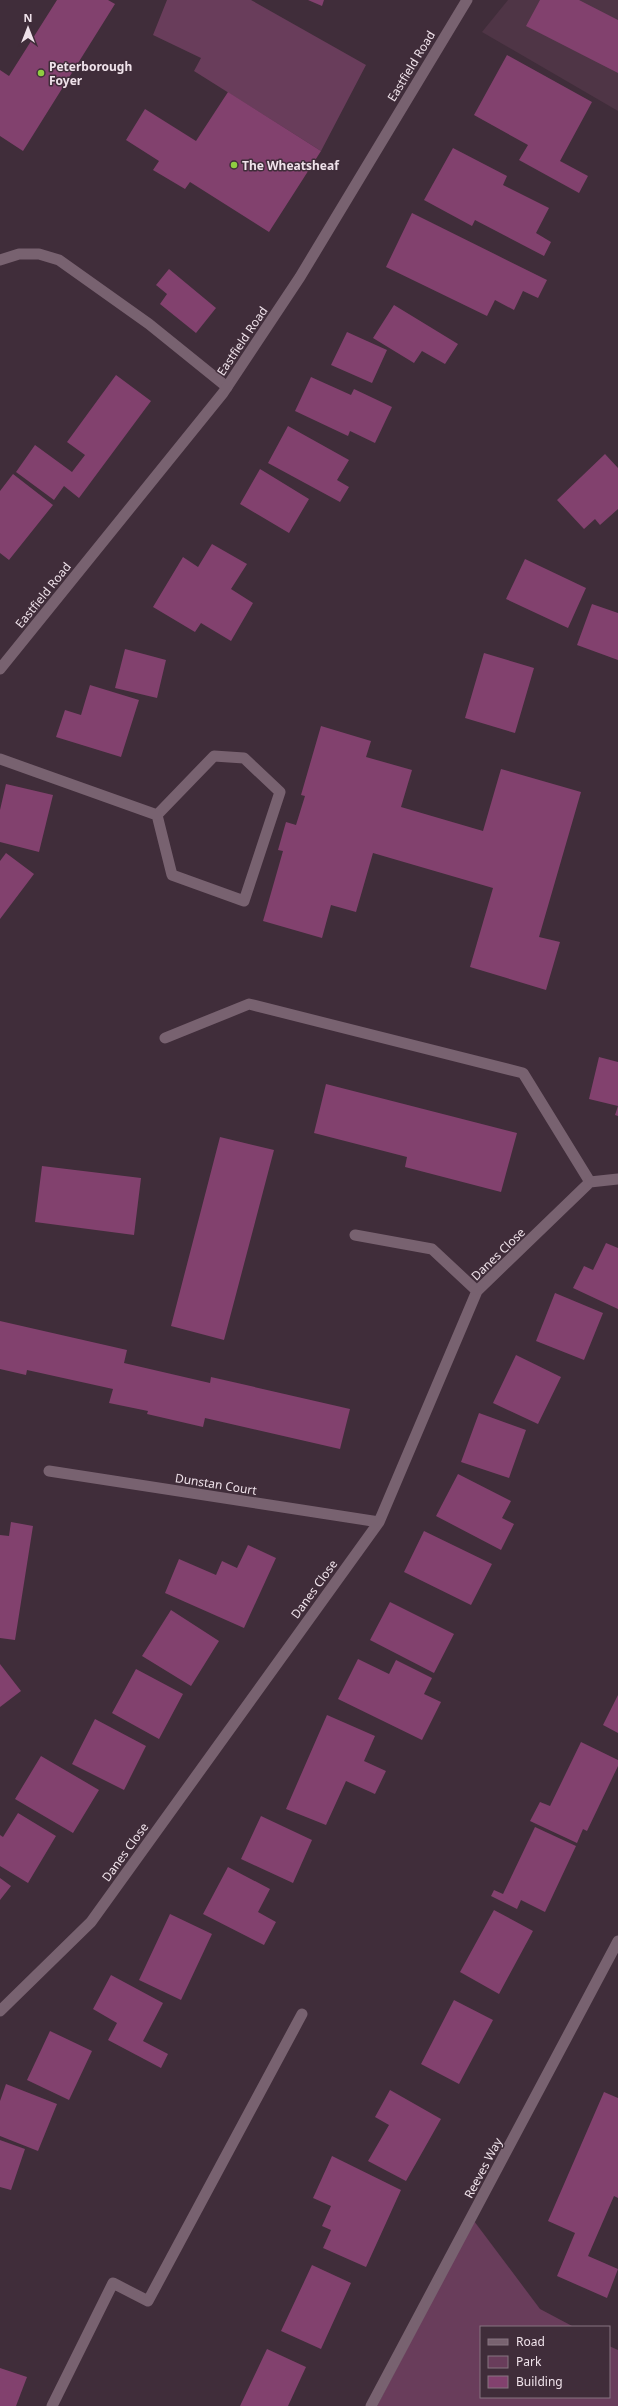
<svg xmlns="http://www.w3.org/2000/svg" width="618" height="2406" viewBox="0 0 618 2406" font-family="'Noto Sans',sans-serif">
	<rect width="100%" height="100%" fill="#402d3a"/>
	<path fill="#4f3546" d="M 508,0 L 618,0 L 618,111 L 482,32 Z"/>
	<path fill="#693d5b" d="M 167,0 L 251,0 L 366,65 L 321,151 L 194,71 L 201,58 L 153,35 Z
		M 474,2221 L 540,2309 L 574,2327 L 481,2327 L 481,2397 L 609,2397 L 609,2346 L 618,2350 L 618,2406 L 377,2406 Z"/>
	<path fill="#82416e" d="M 57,0 L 108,0 L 115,4 L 23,151 L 0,136 L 0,70 L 9,76 Z
		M 308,0 L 324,0 L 322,6 Z
		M 540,0 L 579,0 L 618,20 L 618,73 L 526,26 Z
		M 507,55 L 592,102 L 560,161 L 588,176 L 579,193 L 519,160 L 528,145 L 474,115 Z
		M 228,92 L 321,151 L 269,232 L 190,182 L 185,189 L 153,170 L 159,161 L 126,140 L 145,109 L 196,141 Z
		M 453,148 L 507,176 L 503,185 L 549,208 L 536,233 L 551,242 L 544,256 L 475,220 L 472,226 L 424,200 Z
		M 412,213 L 547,280 L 538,298 L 523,291 L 514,310 L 495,300 L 487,316 L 386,267 Z
		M 169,269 L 216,308 L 196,333 L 160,304 L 167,294 L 156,285 Z
		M 394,305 L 458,344 L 445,364 L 422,351 L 414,363 L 373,338 Z
		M 347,332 L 387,350 L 372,383 L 331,365 Z
		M 116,375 L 151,401 L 79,498 L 64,486 L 54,500 L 16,472 L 35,445 L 72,472 L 85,455 L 67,442 Z
		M 311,377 L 351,395 L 354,389 L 392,407 L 375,443 L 350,431 L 348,436 L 295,411 Z
		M 288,426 L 349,460 L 337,480 L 349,487 L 340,502 L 268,463 Z
		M 605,454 L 618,468 L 618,509 L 600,525 L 595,519 L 584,529 L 557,500 Z
		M 260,469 L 309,499 L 289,533 L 240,504 Z
		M 13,474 L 53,505 L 9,560 L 0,553 L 0,491 Z
		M 212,544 L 247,564 L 231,589 L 253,603 L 231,641 L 201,623 L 195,632 L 153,607 L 183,557 L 198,567 Z
		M 525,559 L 586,588 L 568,628 L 506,599 Z
		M 592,604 L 618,613 L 618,660 L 577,645 Z
		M 125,649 L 166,660 L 157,698 L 115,688 Z
		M 484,653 L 534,668 L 515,733 L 465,718 Z
		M 90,685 L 139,700 L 121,757 L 56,737 L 65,710 L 81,715 Z
		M 321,726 L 371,741 L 366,757 L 412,770 L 401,807 L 483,831 L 501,769 L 581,792 L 539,937 L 560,942 L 546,990 L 470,967 L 493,888 L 373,853 L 356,912 L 331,905 L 322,938 L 263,921 L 283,851 L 278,850 L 286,822 L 296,825 L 305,796 L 301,795 Z
		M 6,784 L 53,795 L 39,852 L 0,842 L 0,810 Z
		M 6,853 L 34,874 L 0,919 L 0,861 Z
		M 599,1057 L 618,1062 L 618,1116 L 615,1115 L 618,1106 L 589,1099 Z
		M 326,1084 L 517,1133 L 501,1192 L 405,1167 L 407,1157 L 314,1133 Z
		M 220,1137 L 274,1150 L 224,1340 L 171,1326 Z
		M 42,1166 L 141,1178 L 134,1235 L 35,1222 Z
		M 606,1243 L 618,1248 L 618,1309 L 573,1288 L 584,1266 L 593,1270 Z
		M 555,1293 L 603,1313 L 584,1360 L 536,1341 Z
		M 0,1321 L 127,1350 L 124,1363 L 210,1383 L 211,1377 L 350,1409 L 340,1449 L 205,1418 L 203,1427 L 147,1414 L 148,1411 L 109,1403 L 113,1389 L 27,1370 L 26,1375 L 0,1369 Z
		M 516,1355 L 561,1377 L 538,1424 L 493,1403 Z
		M 479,1413 L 526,1430 L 509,1478 L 461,1462 Z
		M 458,1474 L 511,1501 L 502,1518 L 514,1524 L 501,1550 L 436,1516 Z
		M 11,1522 L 33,1526 L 15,1640 L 0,1638 L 0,1535 L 9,1536 Z
		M 424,1531 L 492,1564 L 471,1605 L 404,1572 Z
		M 248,1545 L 276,1558 L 244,1628 L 165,1593 L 179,1559 L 216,1575 L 222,1561 L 237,1568 Z
		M 390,1602 L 454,1634 L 434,1673 L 370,1640 Z
		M 171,1610 L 219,1641 L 191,1686 L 142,1656 Z
		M 358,1659 L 389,1674 L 396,1660 L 432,1678 L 424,1694 L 441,1702 L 422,1740 L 338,1699 Z
		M 0,1664 L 21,1691 L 0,1707 Z
		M 136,1669 L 183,1694 L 159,1739 L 112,1713 Z
		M 618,1695 L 618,1733 L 603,1725 Z
		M 327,1715 L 375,1736 L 364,1761 L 386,1771 L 375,1794 L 346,1781 L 326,1825 L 286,1809 Z
		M 95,1719 L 146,1746 L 124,1790 L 72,1764 Z
		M 581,1742 L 618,1760 L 618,1766 L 587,1831 L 583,1829 L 577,1843 L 530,1821 L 540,1802 L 550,1806 Z
		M 41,1756 L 99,1790 L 73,1833 L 15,1799 Z
		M 18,1813 L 56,1836 L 28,1883 L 0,1866 L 0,1835 L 3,1837 Z
		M 261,1816 L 312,1840 L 293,1883 L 241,1859 Z
		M 535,1827 L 576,1846 L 545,1912 L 521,1900 L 517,1909 L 491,1896 L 494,1890 L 503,1894 Z
		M 228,1867 L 270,1889 L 258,1912 L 276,1922 L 264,1945 L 203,1914 Z
		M 0,1878 L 11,1886 L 0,1900 Z
		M 494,1910 L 533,1931 L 499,1994 L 460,1972 Z
		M 170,1914 L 212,1934 L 181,2000 L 139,1980 Z
		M 111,1975 L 163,2003 L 143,2041 L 168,2054 L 161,2068 L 108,2040 L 117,2023 L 93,2009 Z
		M 454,2000 L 493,2020 L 459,2084 L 421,2064 Z
		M 50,2031 L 92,2051 L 69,2100 L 27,2080 Z
		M 6,2084 L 57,2104 L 38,2151 L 0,2136 L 0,2101 Z
		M 390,2090 L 441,2119 L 406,2181 L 368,2161 L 389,2125 L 375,2117 Z
		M 604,2092 L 618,2098 L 618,2198 L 614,2196 L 588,2256 L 618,2269 L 607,2298 L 557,2276 L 575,2233 L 548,2221 Z
		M 0,2140 L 25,2149 L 11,2190 L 0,2187 Z
		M 332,2156 L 401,2190 L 366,2267 L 323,2248 L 331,2230 L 322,2226 L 331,2206 L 313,2198 Z
		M 312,2265 L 351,2283 L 321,2349 L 281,2331 Z
		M 267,2349 L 306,2367 L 288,2406 L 240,2406 Z
		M 0,2368 L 27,2377 L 16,2406 L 0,2406 Z"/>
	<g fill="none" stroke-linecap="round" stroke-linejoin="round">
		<path stroke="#786270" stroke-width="11" d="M 0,260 L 19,254 L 39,254 L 59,260 L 149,324 L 227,387
			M 214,756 L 244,758 L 280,792 L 244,901 L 172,875 L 157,815 Z
			M 0,759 L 157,815
			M 165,1038 L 249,1004 L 523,1073 L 590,1182
			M 52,2406 L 113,2283 L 148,2301 L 302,2014"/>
		<path stroke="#786270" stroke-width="11" d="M 355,1235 L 432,1249 L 477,1291
			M 49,1471 L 379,1522
			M 0,2011 L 91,1922 L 379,1522 L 477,1291 L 590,1182 L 618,1179
			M 371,2406 L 618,1941"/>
		<path stroke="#786270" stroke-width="11" d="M 0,669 L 223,393 L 300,277 L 467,0"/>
	</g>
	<g fill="#8fcd41" stroke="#402d3a" stroke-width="1.5">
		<circle cx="41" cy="73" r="4"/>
		<circle cx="234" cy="165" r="4"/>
	</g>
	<g text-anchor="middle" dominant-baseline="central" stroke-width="3" stroke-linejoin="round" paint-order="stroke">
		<g font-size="12" font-weight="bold" fill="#efe2ea" stroke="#402d3a" text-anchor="start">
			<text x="49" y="66">Peterborough<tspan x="49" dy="14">Foyer</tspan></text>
			<text x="242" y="165">The Wheatsheaf</text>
		</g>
		<g font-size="12" fill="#efe2ea" stroke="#402d3a">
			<text transform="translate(411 66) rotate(-59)">Eastfield Road</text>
			<text transform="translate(242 341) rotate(-56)">Eastfield Road</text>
			<text transform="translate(43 595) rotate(-51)">Eastfield Road</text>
			<text transform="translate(498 1254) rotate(-44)">Danes Close</text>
			<text transform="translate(216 1484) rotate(9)">Dunstan Court</text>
			<text transform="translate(314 1589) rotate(-54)">Danes Close</text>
			<text transform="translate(125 1852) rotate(-54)">Danes Close</text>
			<text transform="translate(483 2168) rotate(-62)">Reeves Way</text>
		</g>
	</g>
	<rect x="480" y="2326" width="130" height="72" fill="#402d3a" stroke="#867580"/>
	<rect x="488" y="2339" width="20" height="6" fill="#786270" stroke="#867580"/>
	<text x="516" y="2346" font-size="12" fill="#efe2ea">Road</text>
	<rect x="488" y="2356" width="20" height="12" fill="#693d5b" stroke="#867580"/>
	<text x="516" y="2366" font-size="12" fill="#efe2ea">Park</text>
	<rect x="488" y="2376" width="20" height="12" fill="#82416e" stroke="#867580"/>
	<text x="516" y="2386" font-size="12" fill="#efe2ea">Building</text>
	<g transform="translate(28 28)" stroke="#402d3a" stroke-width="3" paint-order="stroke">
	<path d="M0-3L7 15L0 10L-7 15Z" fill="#efe2ea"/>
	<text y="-6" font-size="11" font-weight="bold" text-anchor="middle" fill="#efe2ea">N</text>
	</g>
</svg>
